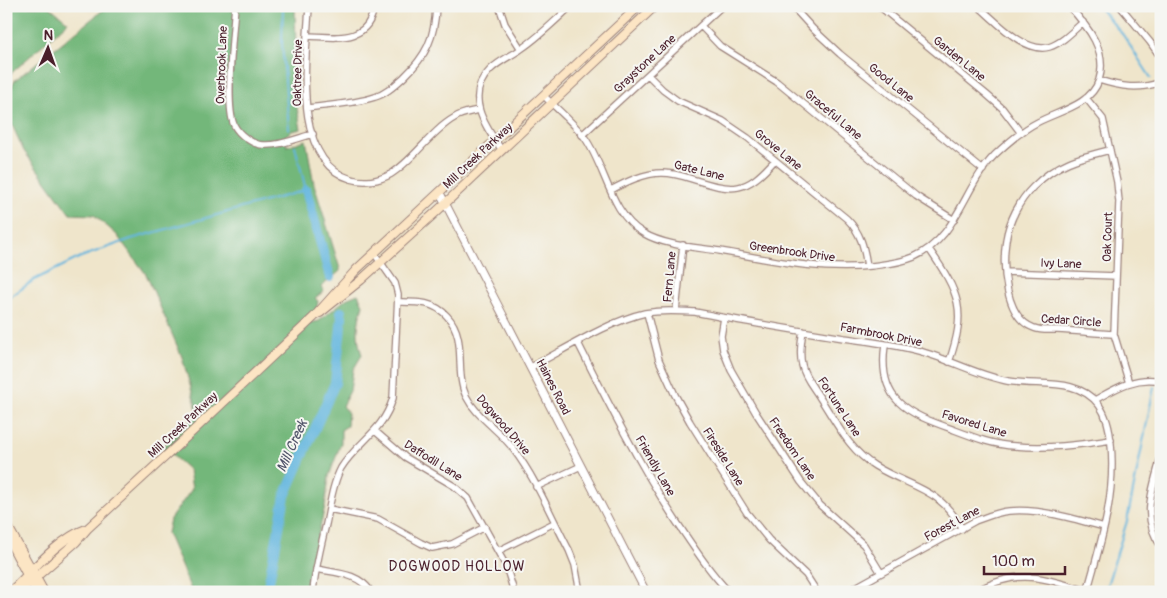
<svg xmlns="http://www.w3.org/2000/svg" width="1167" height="598" viewBox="0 0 1167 598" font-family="Pangolin,sans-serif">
	<rect width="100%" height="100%" fill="#f6f6f2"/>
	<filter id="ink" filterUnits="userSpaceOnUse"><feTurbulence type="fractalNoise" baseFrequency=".02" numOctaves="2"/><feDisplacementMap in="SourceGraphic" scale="10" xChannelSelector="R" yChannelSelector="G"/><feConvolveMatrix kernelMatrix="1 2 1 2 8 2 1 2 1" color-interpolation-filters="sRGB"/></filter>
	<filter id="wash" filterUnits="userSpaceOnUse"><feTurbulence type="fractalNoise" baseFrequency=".0096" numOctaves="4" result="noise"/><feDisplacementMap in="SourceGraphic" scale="20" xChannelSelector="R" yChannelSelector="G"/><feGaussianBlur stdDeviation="1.12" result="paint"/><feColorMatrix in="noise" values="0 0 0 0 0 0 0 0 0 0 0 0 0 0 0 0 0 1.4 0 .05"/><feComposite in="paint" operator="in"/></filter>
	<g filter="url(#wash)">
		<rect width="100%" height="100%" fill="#efe5cb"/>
		<path fill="#73b77a" stroke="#5e6b52" d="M 6,6 L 49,6 L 68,22 L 6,78 Z
			M 108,6 L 295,6 L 297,108 L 301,129 L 292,131 L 285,136 L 287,146 L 306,140 L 314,184 L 340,269 L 340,271 L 321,287 L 324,291 L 315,298 L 318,301 L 317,307 L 310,323 L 319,321 L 346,299 L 358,294 L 363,305 C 357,323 356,337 362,355 L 353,370 L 350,391 L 342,406 L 348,413 L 347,426 L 341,430 L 341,443 L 329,476 L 325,506 L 305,592 L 192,592 L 167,533 L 170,519 L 192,489 L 189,470 L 163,447 L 198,413 L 182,357 L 146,274 L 116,234 L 94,215 L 70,214 L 24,151 L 7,114 L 7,99 L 14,81 Z"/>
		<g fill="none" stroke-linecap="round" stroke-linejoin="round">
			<path stroke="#62b5de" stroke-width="2" d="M 283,6 L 282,43 L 289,130
				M 1098,6 L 1123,35 L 1151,78
				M 1159,102 L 1161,106
				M 6,300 L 34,280 L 81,257 L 131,239 L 306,190 L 295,146
				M 1158,371 L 1161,359
				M 1105,592 L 1127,521 L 1154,387"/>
			<path stroke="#62b5de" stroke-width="10" d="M 306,190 L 330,277
				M 267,592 L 285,496 L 335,383 L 342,317 L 341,312"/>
		</g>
	</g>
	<g filter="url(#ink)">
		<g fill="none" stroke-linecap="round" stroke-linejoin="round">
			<g stroke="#9c827b" stroke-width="8">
				<path id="minor" d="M 235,6 C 233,31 225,106 234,125 C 239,135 253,145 264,145 C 280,146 298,138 313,134
					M 309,6 C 307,54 290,161 351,179 C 364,183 379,181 391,174 C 414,160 431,131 454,118 C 461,113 470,112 479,110
					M 499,6 L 505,24 L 521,49
					M 792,6 L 813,29 L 840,54 L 983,170
					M 879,6 L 986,94 L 1002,108 L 1021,133
					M 978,6 C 995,20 1025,54 1049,47 C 1062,43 1073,31 1083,22
					M 1120,6 L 1150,42 L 1161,58
					M 701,26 L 720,46 L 777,82 L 916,196 L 954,220
					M 308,36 C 336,37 369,44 374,6
					M 648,75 L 663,90 L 678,101 L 723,121 L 748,138 L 847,219 C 861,233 864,247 867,266
					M 1099,80 C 1121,87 1139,90 1161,82
					M 543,95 C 557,109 574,123 585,138 C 606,168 610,213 643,233 C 665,246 695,247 720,251 C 771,260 819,271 871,266 C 886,264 900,263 914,257 C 960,237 964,181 1000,150 C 1011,140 1024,129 1038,122 C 1059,111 1091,105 1099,80 C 1108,51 1088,27 1069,6
					M 1086,98 L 1103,119 L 1117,182 L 1119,202 L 1114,334 L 1129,383
					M 307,108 C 329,105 354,104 375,97 C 386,94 395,85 404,77 C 426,56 435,38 436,6
					M 582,135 L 722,6
					M 501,149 C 485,126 464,96 490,70 C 499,61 511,56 521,49 C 539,37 555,21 571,6
					M 1110,150 C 1077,158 1057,163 1033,187 C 1019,201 1009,221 1006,240 C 1002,267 1005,318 1034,328 C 1041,331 1050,330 1057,330 C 1076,331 1095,333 1114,334
					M 611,190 C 626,182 644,173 662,173 C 673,173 683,176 692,179 C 734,192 745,194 775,160
					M 929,249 C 960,294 967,310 949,362
					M 1005,272 L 1116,276
					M 398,302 C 417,302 433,301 447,316 C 468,338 454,371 466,396 C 477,418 500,430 514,450 C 536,479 552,518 569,550 L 575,565 L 580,592
					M 676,311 L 683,245
					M 647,313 L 659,360 L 675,395 L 690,422 L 747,513 L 769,540 L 806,575 L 817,592
					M 724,318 L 721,336 L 723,350 L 731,370 L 756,413 L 801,482 L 820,505 L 864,545 L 881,573
					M 803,331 C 801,342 799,354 802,365 C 804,377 814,388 820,398 C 836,422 849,450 875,466 C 911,488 940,487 962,529
					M 578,343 C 608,403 639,464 676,521 C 693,546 708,570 729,592
					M 885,345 C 877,401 907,413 952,429 C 973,437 993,445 1015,446 C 1047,449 1079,445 1111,440
					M 531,367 C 564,350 609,321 645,313 C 662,310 678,311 695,312 C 744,322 794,330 844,338 C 866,341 889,344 911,349 C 943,356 972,373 1003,380 C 1035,388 1076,375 1099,405 C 1107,416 1110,431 1111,444 C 1116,496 1101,542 1087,592
					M 1095,400 C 1116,388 1135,376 1161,381
					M 375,431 L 405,457 L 454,486 L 468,498 L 506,566 L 514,592
					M 1161,457 C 1153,488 1140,518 1161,546
					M 536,487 L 581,466
					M 329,509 L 378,519 L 421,543 L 432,548 L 452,544 L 485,527
					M 498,551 L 554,523
					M 316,569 C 336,573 359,573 371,592
					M 313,592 C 315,569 321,546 326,524 C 330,506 332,485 341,468 C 358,441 383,432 393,398 L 398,295 L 395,283 L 374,253
					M 847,592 L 975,521 C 986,517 997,512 1009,511 C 1038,508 1076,519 1104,527
					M 975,592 C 1019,567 1042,578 1088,591"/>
			</g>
			<g stroke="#9c827b" stroke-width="9">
				<path id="tertiary" d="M 440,193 L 646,592"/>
			</g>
			<g stroke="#9c827b" stroke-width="10">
				<path id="secondary" d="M 320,313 L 361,280 L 435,213 L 655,6
					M 6,523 L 44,592
					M 6,535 L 36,592
					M 10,592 C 32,571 58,539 86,529
					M 19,592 L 76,542 L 88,528 L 193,431 L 314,317 L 356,270 L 639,6"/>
			</g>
			<use href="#minor" stroke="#fff" stroke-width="5.5"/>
			<use href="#tertiary" stroke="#fff" stroke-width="7"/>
			<use href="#secondary" stroke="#fce5c4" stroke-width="8"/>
		</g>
	</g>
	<g text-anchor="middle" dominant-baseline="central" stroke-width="4" stroke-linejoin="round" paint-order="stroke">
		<g font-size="12" fill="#4a1f2b" stroke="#f6f6f2">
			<text transform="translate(959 59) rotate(39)">Garden Lane</text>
			<text transform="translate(645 64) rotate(-43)">Graystone Lane</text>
			<text transform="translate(222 65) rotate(-88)">Overbrook Lane</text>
			<text transform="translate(298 73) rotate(-89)">Oaktree Drive</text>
			<text transform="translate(891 83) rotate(39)">Good Lane</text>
			<text transform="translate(833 115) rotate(40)">Graceful Lane</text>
			<text transform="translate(778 150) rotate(39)">Grove Lane</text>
			<text transform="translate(478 156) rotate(-43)">Mill Creek Parkway</text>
			<text transform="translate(699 171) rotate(14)">Gate Lane</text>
			<text transform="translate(1108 237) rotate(-88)">Oak Court</text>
			<text transform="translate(792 252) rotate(8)">Greenbrook Drive</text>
			<text transform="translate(1061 264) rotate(2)">Ivy Lane</text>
			<text transform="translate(670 277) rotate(-85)">Fern Lane</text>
			<text transform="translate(1071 321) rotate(4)">Cedar Circle</text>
			<text transform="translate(881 335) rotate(11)">Farmbrook Drive</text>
			<text transform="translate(553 387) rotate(63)">Haines Road</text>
			<text transform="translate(839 407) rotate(57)">Fortune Lane</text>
			<text transform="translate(974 424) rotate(17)">Favored Lane</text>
			<text transform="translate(183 425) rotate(-43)">Mill Creek Parkway</text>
			<text transform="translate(503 425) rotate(49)">Dogwood Drive</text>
			<text transform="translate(792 449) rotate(56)">Freedom Lane</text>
			<text transform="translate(723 457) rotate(58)">Fireside Lane</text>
			<text transform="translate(433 461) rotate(32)">Daffodil Lane</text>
			<text transform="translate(655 466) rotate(60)">Friendly Lane</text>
			<text transform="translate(952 524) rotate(-28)">Forest Lane</text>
		</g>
		<g font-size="14" font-style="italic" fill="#52546a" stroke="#f6f6f2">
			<text transform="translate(292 446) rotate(-66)">Mill Creek</text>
		</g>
		<g font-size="14" letter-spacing="1" fill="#4a1f2b" stroke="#f6f6f2">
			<text x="457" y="566">DOGWOOD HOLLOW</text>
		</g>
	</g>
	<rect width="1167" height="598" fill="none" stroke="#f6f6f2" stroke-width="25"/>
	<g transform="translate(48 48) rotate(2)" stroke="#f6f6f2" stroke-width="4" paint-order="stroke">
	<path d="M0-4L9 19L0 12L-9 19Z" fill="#4a1f2b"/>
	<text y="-8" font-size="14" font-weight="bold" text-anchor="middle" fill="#4a1f2b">N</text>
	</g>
	<path d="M984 566v8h81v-8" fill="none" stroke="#4a1f2b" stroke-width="2.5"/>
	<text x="992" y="566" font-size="15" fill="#4a1f2b" stroke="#f6f6f2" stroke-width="4" paint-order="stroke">100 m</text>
</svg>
